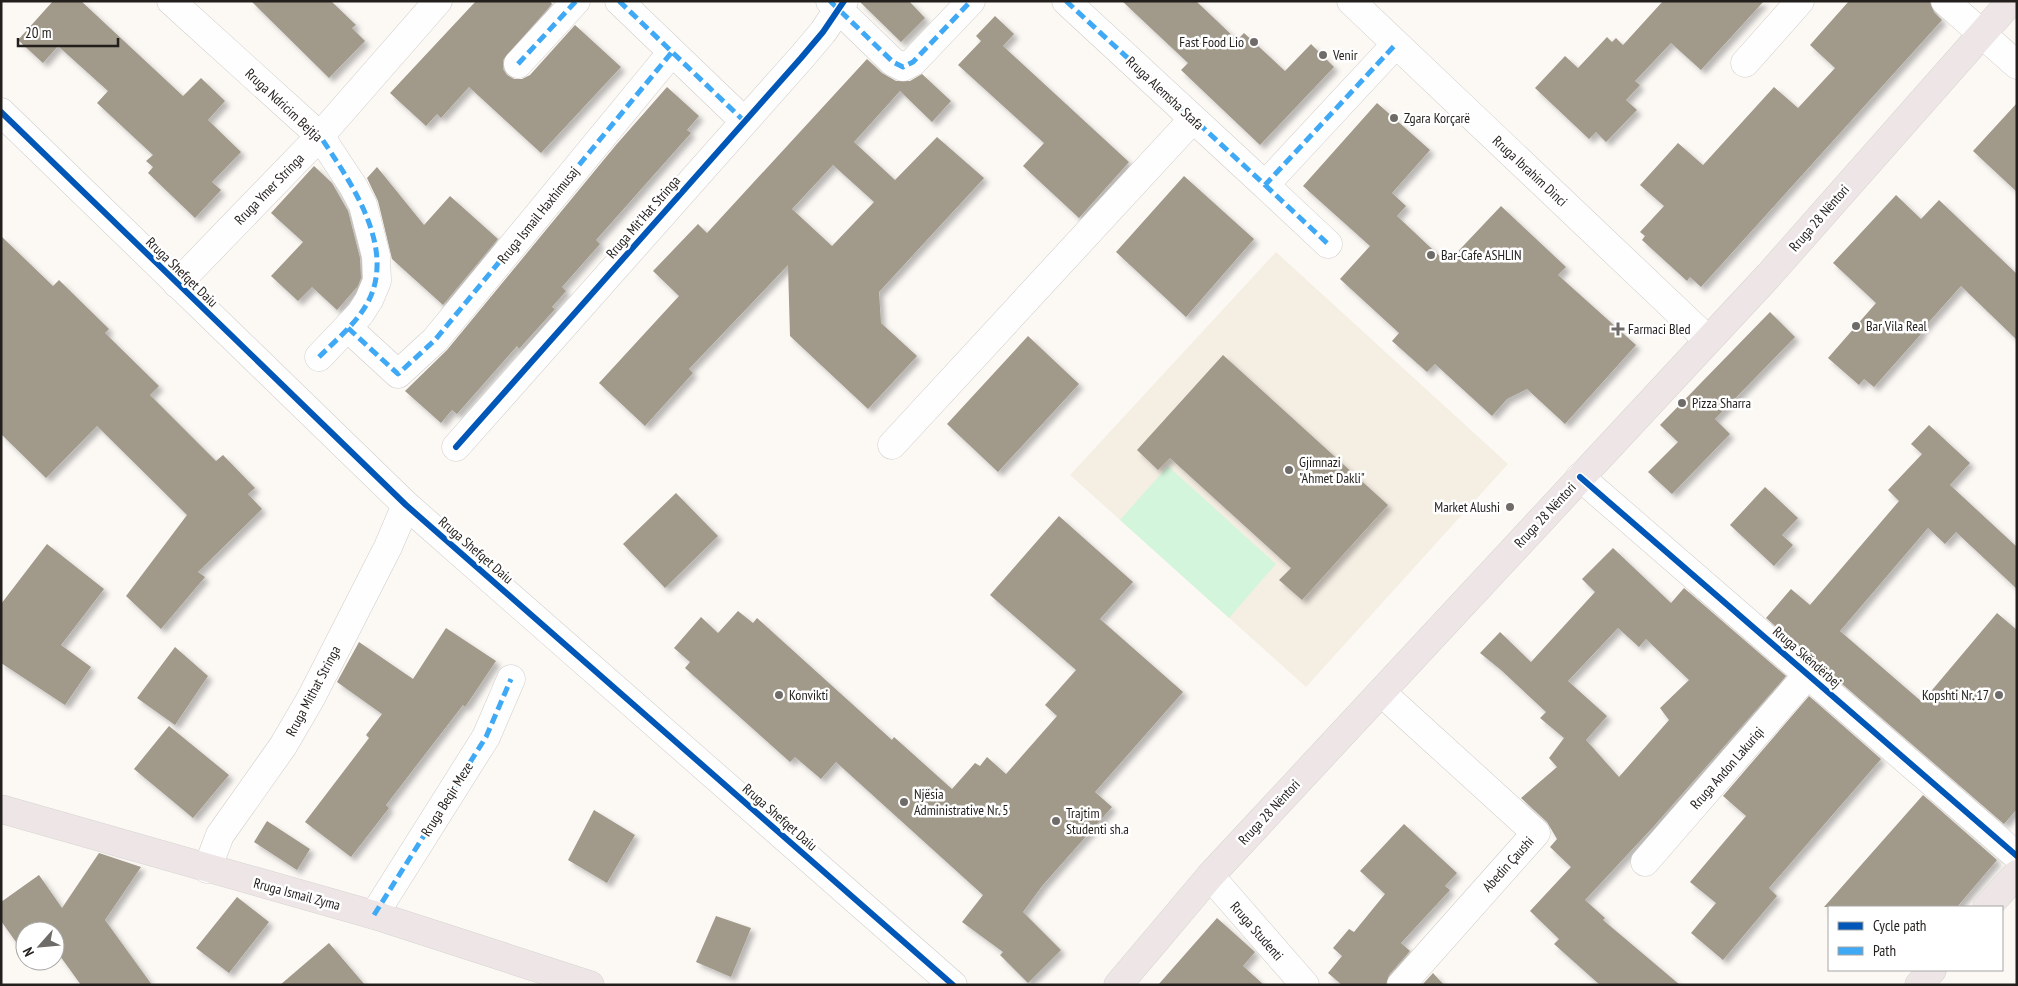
<svg xmlns="http://www.w3.org/2000/svg" width="2018" height="986" viewBox="0 0 2018 986" font-family="'PT Sans Narrow',sans-serif">
	<defs>
		<filter id="shadow"><feDropShadow dx="4.5" dy="4.5" stdDeviation="2.5" flood-color="#0004"/></filter>
	</defs>
	<rect width="100%" height="100%" fill="#fcf9f5"/>
	<path fill="#f5eee3" d="M 1276,252 L 1508,464 L 1306,687 L 1070,475 Z"/>
	<path fill="#d3f5db" d="M 1168,466 L 1276,564 L 1229,618 L 1120,520 Z"/>
	<path fill="#a1998a" fill-rule="evenodd" filter="url(#shadow)" d="M 53,1 L 81,1 L 183,96 L 201,78 L 225,101 L 208,120 L 241,152 L 212,182 L 221,190 L 195,218 L 148,173 L 153,167 L 146,161 L 153,155 L 97,103 L 108,91 L 58,46 L 43,63 L 18,40 Z
		M 251,1 L 331,1 L 356,25 L 352,28 L 365,41 L 329,78 Z
		M 476,1 L 550,1 L 552,4 L 503,60 L 503,69 L 507,75 L 514,79 L 522,79 L 530,75 L 575,25 L 621,67 L 541,153 L 469,87 L 441,118 L 437,114 L 426,126 L 390,93 Z
		M 859,1 L 909,1 L 925,18 L 901,42 Z
		M 1122,1 L 1196,1 L 1237,40 L 1244,33 L 1285,71 L 1311,44 L 1334,67 L 1260,145 L 1181,70 L 1188,63 Z
		M 1663,1 L 1764,1 L 1701,70 L 1671,43 L 1635,81 L 1640,85 L 1626,100 L 1637,110 L 1606,142 L 1596,132 L 1589,139 L 1535,88 L 1565,56 L 1578,68 L 1607,37 L 1612,42 L 1616,38 L 1623,45 Z
		M 1849,1 L 1930,1 L 1934,12 L 1942,20 L 1701,287 L 1690,277 L 1687,281 L 1642,240 L 1645,236 L 1640,232 L 1664,206 L 1640,185 L 1678,143 L 1703,165 L 1774,87 L 1798,108 L 1835,68 L 1810,45 Z
		M 995,16 L 1014,34 L 1003,46 L 1129,162 L 1079,218 L 1023,166 L 1044,143 L 958,65 L 981,41 L 976,36 Z
		M 867,59 L 882,73 L 896,81 L 910,81 L 922,74 L 951,101 L 932,122 L 900,91 L 854,142 L 895,180 L 937,137 L 984,178 L 879,292 L 881,323 L 917,356 L 868,409 L 790,336 L 788,265 L 689,369 L 693,373 L 645,426 L 599,383 L 679,296 L 653,271 L 698,224 L 707,233 ZM 833,165 L 874,202 L 832,246 L 792,209 Z
		M 667,87 L 699,116 L 687,130 L 691,133 L 596,240 L 600,244 L 562,287 L 566,291 L 552,307 L 555,309 L 519,349 L 517,346 L 457,414 L 452,410 L 441,423 L 405,391 L 447,350 L 616,145 Z
		M 1377,103 L 1430,150 L 1392,193 L 1406,206 L 1397,216 L 1447,263 L 1501,206 L 1566,267 L 1558,275 L 1636,345 L 1565,424 L 1527,389 L 1507,399 L 1492,416 L 1435,364 L 1427,372 L 1392,341 L 1399,333 L 1340,279 L 1370,246 L 1303,186 Z
		M 2017,103 L 2017,192 L 1973,151 Z
		M 314,166 L 332,183 L 348,211 L 360,258 L 361,278 L 358,286 L 337,310 L 312,287 L 298,301 L 271,276 L 303,242 L 271,213 Z
		M 377,167 L 424,225 L 450,196 L 498,239 L 443,305 L 392,259 L 378,201 L 367,178 Z
		M 1184,176 L 1254,239 L 1186,317 L 1116,252 Z
		M 1896,195 L 1921,219 L 1939,200 L 2017,274 L 2017,340 L 1961,286 L 1920,332 L 1922,333 L 1874,387 L 1864,379 L 1859,385 L 1828,358 L 1876,303 L 1833,263 Z
		M 1,236 L 53,286 L 59,280 L 109,329 L 105,333 L 159,386 L 150,395 L 216,461 L 223,455 L 255,488 L 248,494 L 262,509 L 198,572 L 205,577 L 161,629 L 126,596 L 187,515 L 97,426 L 46,478 L 1,434 Z
		M 1770,312 L 1795,337 L 1715,419 L 1730,434 L 1672,494 L 1648,472 L 1678,442 L 1660,425 Z
		M 1028,336 L 1079,384 L 998,472 L 947,424 Z
		M 1223,355 L 1388,505 L 1302,600 L 1279,580 L 1291,568 L 1170,458 L 1158,470 L 1137,450 Z
		M 1929,425 L 1970,463 L 1950,485 L 2017,547 L 2017,589 L 1956,532 L 1945,544 L 1928,528 L 1840,631 L 1922,702 L 1997,613 L 2017,630 L 2017,809 L 2004,824 L 1766,618 L 1791,589 L 1810,605 L 1899,501 L 1888,490 L 1922,454 L 1911,444 Z
		M 1765,487 L 1798,518 L 1782,535 L 1793,545 L 1774,566 L 1730,525 Z
		M 676,493 L 718,536 L 665,588 L 623,544 Z
		M 1059,516 L 1133,582 L 1100,619 L 1183,692 L 1095,792 L 1112,807 L 1042,886 L 1023,912 L 1061,950 L 1028,983 L 1000,955 L 1003,952 L 962,922 L 983,895 L 836,762 L 821,779 L 795,757 L 790,762 L 685,668 L 690,662 L 674,648 L 701,617 L 718,633 L 738,611 L 753,623 L 757,618 L 892,740 L 894,737 L 952,789 L 975,763 L 980,766 L 987,757 L 1006,774 L 1057,716 L 1045,705 L 1076,670 L 990,595 Z
		M 47,544 L 104,589 L 61,645 L 91,667 L 65,705 L 1,663 L 1,604 Z
		M 1613,548 L 1671,603 L 1684,588 L 1786,676 L 1654,826 L 1585,900 L 1605,918 L 1603,920 L 1680,985 L 1600,985 L 1554,944 L 1559,939 L 1530,911 L 1571,867 L 1550,847 L 1557,839 L 1547,822 L 1521,798 L 1557,767 L 1549,758 L 1564,738 L 1540,718 L 1546,712 L 1501,670 L 1480,653 L 1500,632 L 1531,662 L 1595,592 L 1582,579 ZM 1618,628 L 1639,647 L 1646,639 L 1689,680 L 1660,708 L 1669,720 L 1619,777 L 1586,740 L 1607,716 L 1568,681 Z
		M 446,628 L 496,661 L 465,707 L 463,705 L 386,805 L 389,808 L 351,857 L 305,822 L 369,738 L 366,735 L 382,714 L 337,682 L 359,642 L 413,679 Z
		M 175,647 L 208,676 L 175,725 L 137,698 Z
		M 1809,696 L 1881,759 L 1769,888 L 1777,896 L 1723,960 L 1691,933 L 1716,903 L 1690,882 L 1746,816 L 1723,796 Z
		M 169,726 L 229,775 L 193,818 L 134,769 Z
		M 1923,795 L 1997,860 L 1957,907 L 1824,907 Z
		M 594,810 L 635,835 L 607,883 L 568,860 Z
		M 267,821 L 310,849 L 297,870 L 254,842 Z
		M 1404,824 L 1457,873 L 1445,886 L 1450,890 L 1401,943 L 1410,951 L 1389,975 L 1386,985 L 1342,985 L 1328,973 L 1342,956 L 1333,948 L 1349,929 L 1354,932 L 1385,894 L 1360,871 Z
		M 99,853 L 141,867 L 105,920 L 152,985 L 81,985 L 55,949 L 55,931 L 25,931 L 25,946 L 21,949 L 1,921 L 1,902 L 39,875 L 62,908 Z
		M 237,897 L 269,922 L 229,973 L 196,948 Z
		M 716,916 L 751,928 L 731,977 L 696,962 Z
		M 1217,918 L 1255,952 L 1243,966 L 1264,985 L 1158,985 Z
		M 329,943 L 365,985 L 280,985 Z
		M 1433,973 L 1444,985 L 1422,985 Z"/>
	<g fill="none" stroke-linecap="round" stroke-linejoin="round">
		<g stroke="#cfccc9" stroke-width="29">
			<path id="minor" d="M 171,1 L 320,136 L 353,186 L 363,205 L 376,256 L 377,281 L 369,300 L 360,314 L 319,357
				M 619,1 L 744,121
				M 830,1 L 893,62 L 903,67 L 913,62 L 971,1
				M 1066,1 L 1265,185 L 1396,44
				M 1351,1 L 1708,340
				M 1945,1 L 2017,65
				M 1745,63 L 1800,1
				M 518,64 L 576,1
				M 1,112 L 406,505 L 953,985
				M 1265,185 L 1328,244
				M 177,284 L 320,136 L 438,1
				M 348,328 L 398,374 L 435,340 L 672,52
				M 892,445 L 1193,119
				M 456,447 L 801,58 L 823,32 L 844,1
				M 1580,477 L 2017,856
				M 1381,692 L 1536,833 L 1401,985
				M 1645,862 L 1808,674
				M 207,869 L 220,835 L 283,746 L 311,698 L 388,547 L 406,505
				M 1210,876 L 1305,985
				M 374,915 L 486,737 L 511,679"/>
		</g>
		<g stroke="#d6d4d2" stroke-width="29">
			<path id="major" d="M 1,809 L 374,915 L 590,985
				M 1987,907 L 2017,874
				M 1118,985 L 1210,876 L 1769,275 L 2011,1
				M 1919,985 L 1932,970"/>
		</g>
		<use href="#minor" stroke="#fffefe" stroke-width="28"/>
		<use href="#major" stroke="#ede5e6" stroke-width="28"/>
		<path stroke="#3fa9f5" stroke-width="5" stroke-dasharray="10 5" stroke-linecap="butt" d="M 619,1 L 744,121 L 742,124
			M 830,1 L 893,62 L 903,67 L 913,62 L 971,1
			M 1066,1 L 1265,185 L 1396,44
			M 518,64 L 576,1
			M 1265,185 L 1328,244
			M 348,328 L 398,374 L 435,340 L 672,52
			M 319,357 C 336,340 358,322 369,300 C 396,245 349,180 320,136
			M 374,915 L 486,737 L 511,679"/>
		<g stroke="#fff" stroke-width="9">
			<path id="cycleway" d="M 1,112 L 406,505 L 953,985
				M 456,447 L 801,58 L 823,32 L 844,1
				M 1580,477 L 2017,856"/>
		</g>
		<use href="#cycleway" stroke="#0057b8" stroke-width="6"/>
	</g>
	<g fill="#6e6b68" stroke="#fff" stroke-width="2">
		<circle cx="1254" cy="42" r="5"/>
		<circle cx="1323" cy="55" r="5"/>
		<circle cx="1394" cy="118" r="5"/>
		<circle cx="1431" cy="255" r="5"/>
		<circle cx="1856" cy="326" r="5"/>
		<path d="M1615.5 321.5h5v5h5v5h-5v5h-5v-5h-5v-5h5z"/>
		<circle cx="1682" cy="403" r="5"/>
		<circle cx="1289" cy="470" r="5"/>
		<circle cx="1510" cy="507" r="5"/>
		<circle cx="779" cy="695" r="5"/>
		<circle cx="1999" cy="695" r="5"/>
		<circle cx="904" cy="802" r="5"/>
		<circle cx="1056" cy="821" r="5"/>
	</g>
	<g text-anchor="middle" dominant-baseline="central" stroke-width="5" stroke-linejoin="round" paint-order="stroke">
		<g font-size="14" fill="#221f1c" stroke="#fff" text-anchor="start">
			<text x="1244" y="42" text-anchor="end">Fast Food Lio</text>
			<text x="1333" y="55">Venir</text>
			<text x="1404" y="118">Zgara Korçarë</text>
			<text x="1441" y="255">Bar-Cafe ASHLIN</text>
			<text x="1866" y="326">Bar Vila Real</text>
			<text x="1628" y="329">Farmaci Bled</text>
			<text x="1692" y="403">Pizza Sharra</text>
			<text x="1299" y="462">Gjimnazi<tspan x="1299" dy="16">"Ahmet Dakli"</tspan></text>
			<text x="1500" y="507" text-anchor="end">Market Alushi</text>
			<text x="789" y="695">Konvikti</text>
			<text x="1989" y="695" text-anchor="end">Kopshti Nr. 17</text>
			<text x="914" y="794">Njësia<tspan x="914" dy="16">Administrative Nr. 5</tspan></text>
			<text x="1066" y="813">Trajtim<tspan x="1066" dy="16">Studenti sh.a</tspan></text>
		</g>
		<g font-size="14" fill="#221f1c" stroke="#fff">
			<text transform="translate(1165 93) rotate(43)">Rruga Alemsha Stafa</text>
			<text transform="translate(284 105) rotate(43)">Rruga Ndricim Bejtja</text>
			<text transform="translate(1530 171) rotate(43)">Rruga Ibrahim Dinci</text>
			<text transform="translate(269 189) rotate(-46)">Rruga Ymer Stringa</text>
			<text transform="translate(538 215) rotate(-51)">Rruga Ismail Haxhimusaj</text>
			<text transform="translate(643 217) rotate(-49)">Rruga Mit'Hat Stringa</text>
			<text transform="translate(1819 218) rotate(-49)">Rruga 28 Nëntori</text>
			<text transform="translate(182 272) rotate(44)">Rruga Shefqet Daiu</text>
			<text transform="translate(1545 515) rotate(-47)">Rruga 28 Nëntori</text>
			<text transform="translate(476 550) rotate(41)">Rruga Shefqet Daiu</text>
			<text transform="translate(1807 657) rotate(41)">Rruga Skëndërbej</text>
			<text transform="translate(313 691) rotate(-62)">Rruga Mithat Stringa</text>
			<text transform="translate(1727 768) rotate(-49)">Rruga Andon Lakuriqi</text>
			<text transform="translate(447 799) rotate(-58)">Rruga Beqir Meze</text>
			<text transform="translate(1269 812) rotate(-47)">Rruga 28 Nëntori</text>
			<text transform="translate(780 817) rotate(41)">Rruga Shefqet Daiu</text>
			<text transform="translate(1508 864) rotate(-48)">Abedin Çaushi</text>
			<text transform="translate(297 894) rotate(15)">Rruga Ismail Zyma</text>
			<text transform="translate(1257 931) rotate(49)">Rruga Studenti</text>
		</g>
	</g>
	<rect width="2018" height="986" fill="none" stroke="#221f1c" stroke-width="5"/>
	<rect x="1828" y="906" width="175" height="65" fill="#ffffff" stroke="#a7a5a4"/>
	<rect x="1838" y="922" width="25" height="8" fill="#0057b8" stroke="#a7a5a4"/>
	<text x="1873" y="931" font-size="15" fill="#221f1c">Cycle path</text>
	<rect x="1838" y="947" width="25" height="8" fill="#3fa9f5" stroke="#a7a5a4"/>
	<text x="1873" y="956" font-size="15" fill="#221f1c">Path</text>
	<g transform="translate(40 946) rotate(243)"><circle r="24" fill="#ffffff" stroke="#a7a5a4"/>
	<path d="M0-4L9 19L0 12L-9 19Z" fill="#6e6b68"/>
	<text y="-8" font-size="14" font-weight="bold" text-anchor="middle" fill="#221f1c">N</text>
	</g>
	<path d="M18 38v8h100v-8" fill="none" stroke="#221f1c" stroke-width="2.5"/>
	<text x="25" y="38" font-size="15" fill="#221f1c" stroke="#ffffff" stroke-width="4" paint-order="stroke">20 m</text>
</svg>
